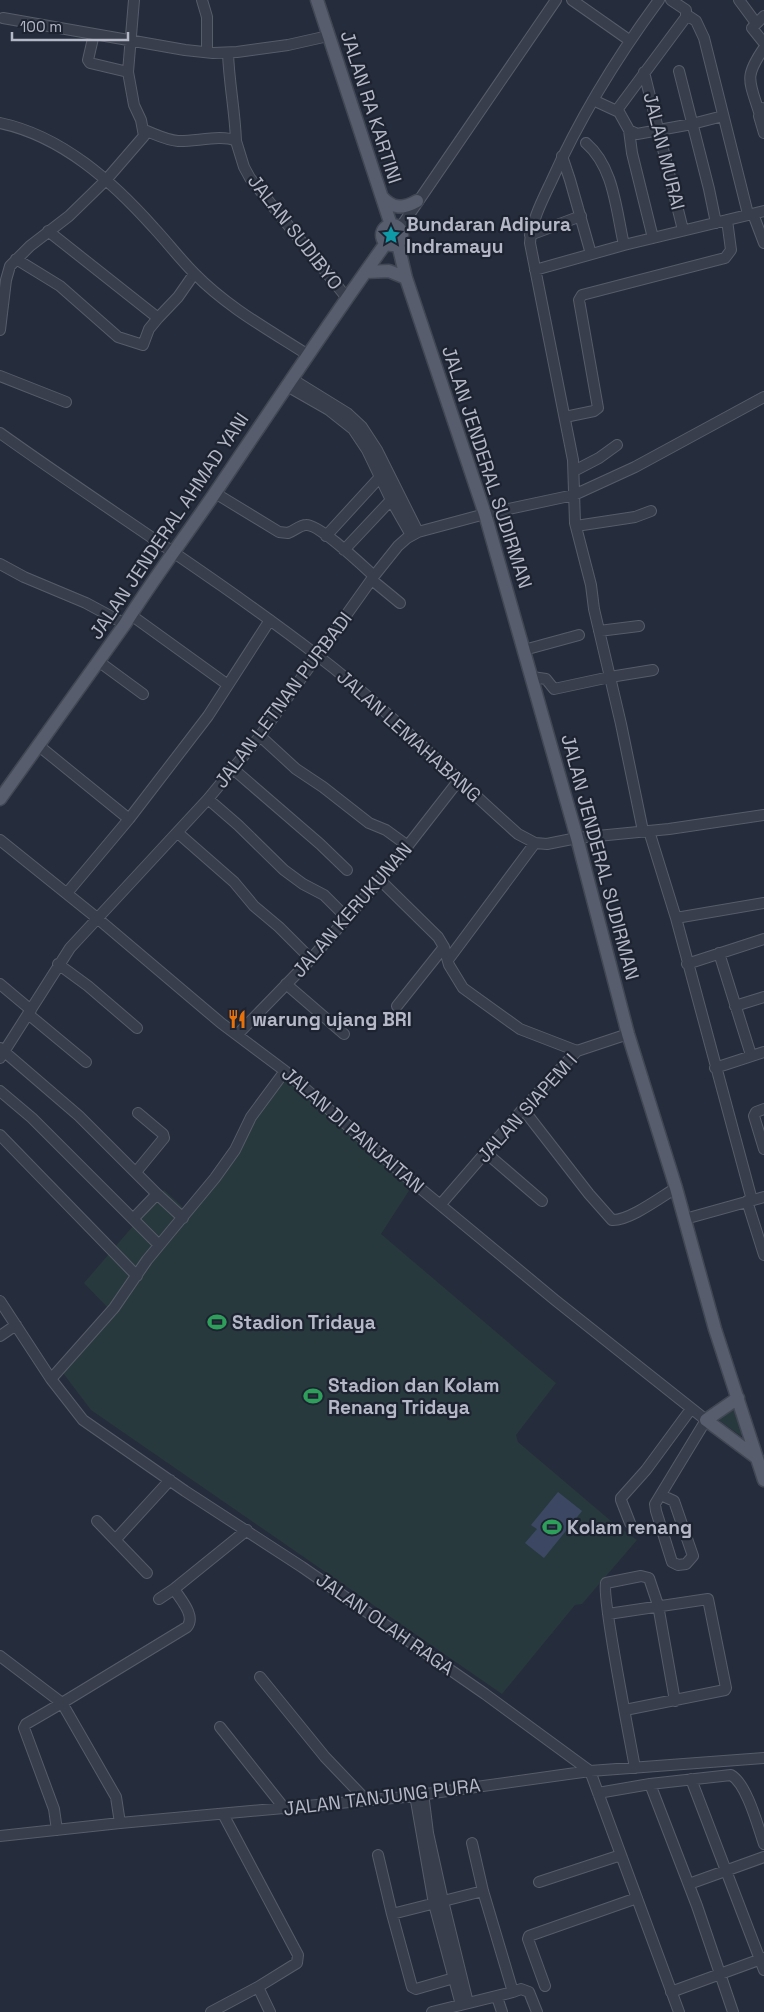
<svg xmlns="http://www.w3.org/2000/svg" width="764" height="2012" viewBox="0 0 764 2012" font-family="'Space Grotesk',sans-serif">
	<rect width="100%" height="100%" fill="#252c3b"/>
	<path fill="#28393d" d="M 279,1072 L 414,1183 L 381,1234 L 556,1383 L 516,1435 L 518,1442 L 611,1521 L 637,1540 L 582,1604 L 575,1605 L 502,1694 L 91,1410 L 60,1369 L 110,1310 L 84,1283 L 164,1190 L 187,1211 L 228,1159 Z
		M 731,1408 L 735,1411 L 743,1435 L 741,1436 L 720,1421 L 719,1416 Z"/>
	<path fill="#3c4863" d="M 558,1492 L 582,1511 L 544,1558 L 525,1543 L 537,1529 L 531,1525 Z"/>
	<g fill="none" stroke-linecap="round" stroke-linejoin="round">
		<g stroke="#575c6a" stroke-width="12">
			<path id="minor" d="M 202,0 L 207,17 L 207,52
				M 572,0 L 629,40
				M 739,0 L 756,23
				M 687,15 L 696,21 L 704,38 L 748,214
				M 764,16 L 752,28 L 764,43
				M 3,18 L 185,50 L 213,53 L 237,52 L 288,45 L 328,36
				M 94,34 L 88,60 L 90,63 L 128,72
				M 228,53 C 229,83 235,111 236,141
				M 679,71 L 709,189 L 716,223
				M 644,72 L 683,230
				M 593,100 L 619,112 L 629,130 L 637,134 L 692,124 L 723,116
				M 762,108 L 759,116 L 764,133
				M 617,110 L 686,17 L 686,10 L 671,0
				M 759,112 C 749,80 744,77 764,48
				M 0,123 C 62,136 113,182 154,228 C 168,243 180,259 194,273 C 227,307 269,330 308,355
				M 144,130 C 155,134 166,140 178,141 C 194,142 222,134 236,141 L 244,167 L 250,178 L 347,298
				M 629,130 L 632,153 L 653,238
				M 586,143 C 614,167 616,210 624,245
				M 562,156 L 570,180 L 591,254
				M 753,214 L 764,243
				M 400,228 L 556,0
				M 530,235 L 581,216
				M 16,259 L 60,286 L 118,337 L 143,345 L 149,329 L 158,318 L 48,231
				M 535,270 L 624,245 L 764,211
				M 158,318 L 178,297 L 194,274
				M 0,330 L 6,280 L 10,266 L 30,246 L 69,216 L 106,180 L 144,136 L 141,120 L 134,105 L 128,72 L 134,0
				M 0,376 L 66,402
				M 292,379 L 347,413 L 362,427 L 377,450 L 418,532
				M 287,386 L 329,410 L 353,429 L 367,450 L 391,500 L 411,535
				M 565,417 L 594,411 L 598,408 L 579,300 L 582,295 L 725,258 L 731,250 L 727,220
				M 0,433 C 105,508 215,577 318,656 C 389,710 451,775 518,834 L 535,843 L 547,844 L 577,838 L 669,829 L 764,815
				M 574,471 L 599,458 L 617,445
				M 215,493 L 279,532 L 288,533 C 294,531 300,525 306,525 C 319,524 363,566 374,576
				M 576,526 L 635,517 L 651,511
				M 326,536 L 380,477
				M 344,550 L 391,500
				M 0,564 L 24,577 L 86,603 L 125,624
				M 372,580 L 400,603
				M 131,615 L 228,685
				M 599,631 L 639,626
				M 524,650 L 579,635
				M 98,661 L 143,694
				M 532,677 L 546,679 L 554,689 L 610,677 L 653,670
				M 260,736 L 296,769 L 323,787 L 369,823 L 386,830 L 408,846
				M 39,746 L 129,819
				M 232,768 L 320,844 L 347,870
				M 208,799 L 238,825 L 284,870 L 303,884 L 324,895 L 347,918
				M 643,831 L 621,724 L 594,609 L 591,585 L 575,523 L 573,460 L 530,243 C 531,222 542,201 551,182 C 580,117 617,57 659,0
				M 649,831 L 676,918 L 752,1200
				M 178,833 L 234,882 L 254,906 L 279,927 L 311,959
				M 0,840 L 97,918 L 221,1023 L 285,1071 L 409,1179 L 555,1300 L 706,1420 L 655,1504 L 656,1511 L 672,1562 L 678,1565 L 686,1564 L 693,1556 L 674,1501 L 661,1495
				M 380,880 L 438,937 L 444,947 L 449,965 L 463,988 L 520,1029 L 577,1051
				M 67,893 L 129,819 L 208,716 L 270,620
				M 676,918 L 764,903
				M 719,953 L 751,1055
				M 448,960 L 535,843
				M 58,964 L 88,986 L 137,1028
				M 687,964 L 764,939
				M 0,984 L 31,1010
				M 286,984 L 344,1034
				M 397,1006 L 444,947
				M 735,1006 L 764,997
				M 28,1014 L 86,1062
				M 238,1034 L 311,959 L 392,866 L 459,780
				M 0,1048 L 79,1116 L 157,1194 L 133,1219
				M 0,1058 L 70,948 L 208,799 L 260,736 L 374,576 L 398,546 L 407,538 L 418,532 L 485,514 L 574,495 L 635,467 L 764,397
				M 715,1068 L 764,1052
				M 0,1091 L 32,1118 L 159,1245
				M 523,1109 L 589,1194 L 612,1220 C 629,1221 661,1197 676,1188
				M 764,1109 L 756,1112 L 754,1116 L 764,1149
				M 0,1135 L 137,1276
				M 485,1152 L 542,1201
				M 136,1172 L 164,1138 L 163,1134 L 138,1113
				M 157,1194 L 183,1218
				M 747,1201 L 764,1255
				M 441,1204 L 523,1109 L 577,1051 L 628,1034
				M 685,1219 L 764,1197
				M 0,1301 L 51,1379 L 83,1420 L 185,1491 L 302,1567 L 485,1694 L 590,1771 L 679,2012
				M 0,1336 L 16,1325
				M 51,1379 L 114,1308 L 147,1260 L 215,1178 L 235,1150 L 251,1117 L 285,1071
				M 97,1521 L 147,1573
				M 630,1523 L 621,1500 L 621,1498 L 646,1470 L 691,1409
				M 116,1539 L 170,1480
				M 159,1599 L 174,1589 L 247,1530
				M 608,1614 L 708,1599 L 726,1688 L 725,1690 L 625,1710
				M 0,1656 L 62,1703 L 187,1627 C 196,1616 181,1600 174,1589
				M 260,1677 L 325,1757 L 367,1801
				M 220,1727 L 285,1809
				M 635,1768 C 631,1745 601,1593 606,1583 L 641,1576 L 649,1578 L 658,1605 L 675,1701
				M 691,1779 L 764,1970
				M 650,1784 L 697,1906 L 733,2012
				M 423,1793 L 428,1833 L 443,1901 L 468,2003
				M 598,1793 L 650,1784 L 731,1775 C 747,1784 758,1827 764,1844
				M 415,1795 L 434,1904 L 461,2005
				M 223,1814 L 298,1955 L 297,1963 L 292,1966 L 258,1987
				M 57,1830 L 54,1809 L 24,1728 L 26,1724 L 62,1703 L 116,1797 L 120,1823
				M 0,1836 L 120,1823 L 405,1797 L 590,1771 L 764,1758
				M 378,1855 L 392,1914 L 412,1987 L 416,1989 L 454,1978
				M 539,1882 L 621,1855
				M 689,1884 L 764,1857
				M 392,1914 L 483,1891
				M 545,1986 L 528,1939 L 529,1936 L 637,1898
				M 513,1992 L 521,1989 L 529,1992 L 537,2012
				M 671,1992 L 764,1958
				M 497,1997 L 502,2012
				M 211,2012 L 258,1987 L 270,2012
				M 432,2012 L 513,1992 L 483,1891 L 472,1843"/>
		</g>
		<g stroke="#424755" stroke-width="15">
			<path id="major" d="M 317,0 L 391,225
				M 382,197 C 393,209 403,209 417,201
				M382 235a10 10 0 1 1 20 0a10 10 0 1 1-20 0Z
				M 398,244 L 406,278 L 485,514 L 577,838 L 628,1034 L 676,1188 L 715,1329 L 764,1480
				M 366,272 L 389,271 L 406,278
				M 0,799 L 125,624 C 153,579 185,537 215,493 C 271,410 327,325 386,243
				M 738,1398 L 706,1420 L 757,1458"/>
		</g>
		<use href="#minor" stroke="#393e4c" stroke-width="10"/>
		<use href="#major" stroke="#575d6c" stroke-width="12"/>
	</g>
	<defs>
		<g id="sight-bare" transform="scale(1.5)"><path d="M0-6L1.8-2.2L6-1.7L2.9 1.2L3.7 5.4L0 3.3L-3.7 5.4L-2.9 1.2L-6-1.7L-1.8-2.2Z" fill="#0f9aa8" stroke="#1e2331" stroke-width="2.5" paint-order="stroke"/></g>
		<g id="restaurant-bare" transform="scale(1.5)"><path d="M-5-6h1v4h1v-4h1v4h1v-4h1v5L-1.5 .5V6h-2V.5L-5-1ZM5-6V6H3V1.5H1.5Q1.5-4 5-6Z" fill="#e8710a" stroke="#1e2331" stroke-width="2.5" paint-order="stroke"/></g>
		<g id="stadium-bare" transform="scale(1.5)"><path d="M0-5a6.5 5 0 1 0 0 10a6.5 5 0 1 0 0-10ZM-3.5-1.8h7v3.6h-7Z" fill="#2e9e5b" stroke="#1e2331" stroke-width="2.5" paint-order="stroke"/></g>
	</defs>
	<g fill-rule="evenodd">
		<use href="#sight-bare" x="391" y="235"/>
		<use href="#restaurant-bare" x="237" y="1019"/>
		<use href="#stadium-bare" x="217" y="1322"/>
		<use href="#stadium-bare" x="313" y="1396"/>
		<use href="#stadium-bare" x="552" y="1527"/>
	</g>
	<g text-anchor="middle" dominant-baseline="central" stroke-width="4.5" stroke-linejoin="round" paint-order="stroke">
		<g font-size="19" fill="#b5b9c7" stroke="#1e2331">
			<text transform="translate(371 107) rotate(72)">JALAN RA KARTINI</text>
			<text transform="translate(664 151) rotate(76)">JALAN MURAI</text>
			<text transform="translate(295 232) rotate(52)">JALAN SUDIBYO</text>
			<text transform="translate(487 467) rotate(72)">JALAN JENDERAL SUDIRMAN</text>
			<text transform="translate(169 526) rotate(-56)">JALAN JENDERAL AHMAD YANI</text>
			<text transform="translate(283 700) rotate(-53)">JALAN LETNAN PURBADI</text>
			<text transform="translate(409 736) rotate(42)">JALAN LEMAHABANG</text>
			<text transform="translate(600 857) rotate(75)">JALAN JENDERAL SUDIRMAN</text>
			<text transform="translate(352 910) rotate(-49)">JALAN KERUKUNAN</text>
			<text transform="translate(527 1108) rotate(-48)">JALAN SIAPEM I</text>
			<text transform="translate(353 1130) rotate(41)">JALAN DI PANJAITAN</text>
			<text transform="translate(385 1624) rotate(35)">JALAN OLAH RAGA</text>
			<text transform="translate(382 1797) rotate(-7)">JALAN TANJUNG PURA</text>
		</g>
		<g font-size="19" font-weight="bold" fill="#b5b9c7" stroke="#1e2331" text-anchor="start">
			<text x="406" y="224">Bundaran Adipura<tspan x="406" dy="22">Indramayu</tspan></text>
			<text x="252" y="1019">warung ujang BRI</text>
			<text x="232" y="1322">Stadion Tridaya</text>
			<text x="328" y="1385">Stadion dan Kolam<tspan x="328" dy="22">Renang Tridaya</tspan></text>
			<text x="567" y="1527">Kolam renang</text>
		</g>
	</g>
	<path d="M12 32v8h116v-8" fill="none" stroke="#b5b9c7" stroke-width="2.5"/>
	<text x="20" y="32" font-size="15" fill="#b5b9c7" stroke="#1e2331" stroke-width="4" paint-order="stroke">100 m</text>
</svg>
